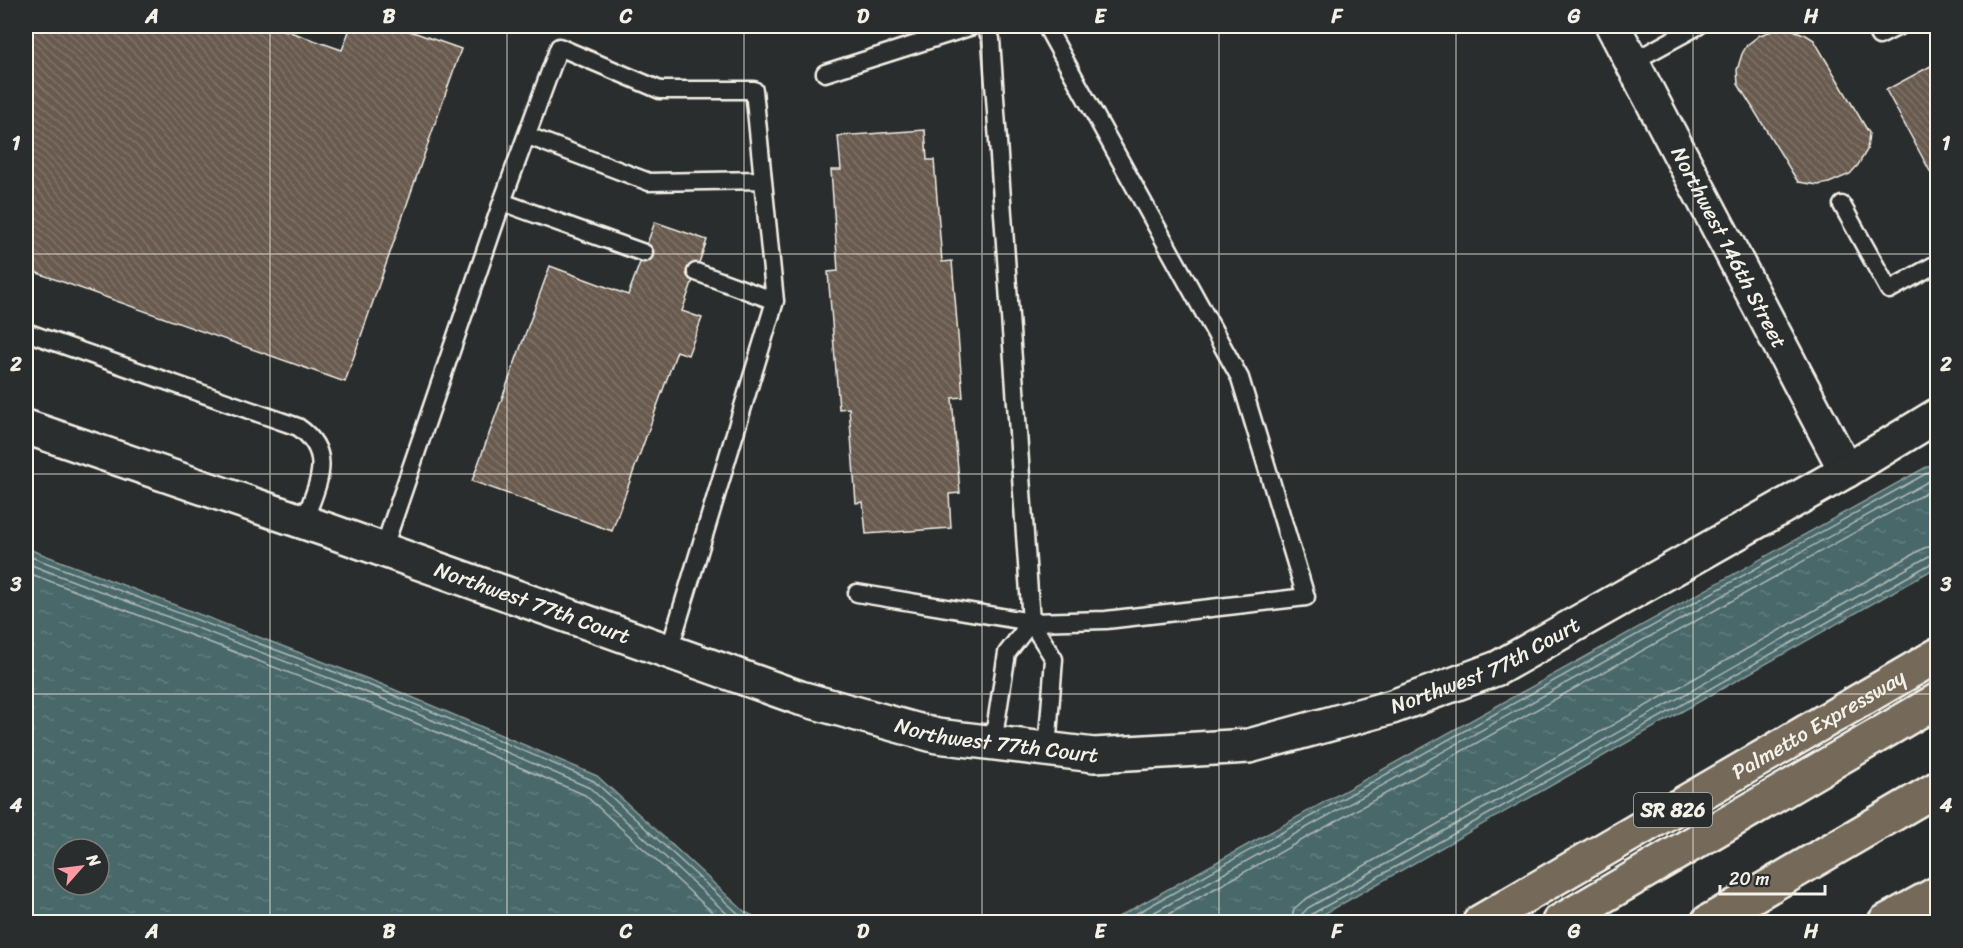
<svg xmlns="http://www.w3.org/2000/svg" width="1963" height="948" viewBox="0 0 1963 948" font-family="Sriracha,sans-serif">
	<defs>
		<pattern id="water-ripples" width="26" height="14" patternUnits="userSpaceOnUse" patternTransform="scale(1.5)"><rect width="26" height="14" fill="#49676b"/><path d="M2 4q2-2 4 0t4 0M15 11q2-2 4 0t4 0" fill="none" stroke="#647d80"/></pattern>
		<pattern id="building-back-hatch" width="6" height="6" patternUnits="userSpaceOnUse" patternTransform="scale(1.5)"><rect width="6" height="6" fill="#685a4f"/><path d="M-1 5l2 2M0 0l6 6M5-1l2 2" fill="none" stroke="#7e7268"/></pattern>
	</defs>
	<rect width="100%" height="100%" fill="#2a2d2e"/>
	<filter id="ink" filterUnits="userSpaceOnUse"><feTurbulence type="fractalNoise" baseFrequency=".0167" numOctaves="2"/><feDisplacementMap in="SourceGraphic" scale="12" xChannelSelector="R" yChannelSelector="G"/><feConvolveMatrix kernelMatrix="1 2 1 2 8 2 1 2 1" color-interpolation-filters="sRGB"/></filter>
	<g filter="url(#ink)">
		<path fill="url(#water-ripples)" stroke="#8d9e9d" stroke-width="1.5" fill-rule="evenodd" d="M 1937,461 L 1937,567 L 1310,922 L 1109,922 Z
			M 26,548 L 381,684 L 597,776 L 745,912 L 765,922 L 26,922 ZM 63,849 L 99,849 L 99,885 L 63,885 Z"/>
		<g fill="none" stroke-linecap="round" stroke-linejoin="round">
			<path stroke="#b0bab6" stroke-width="1.5" d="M 26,555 L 379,689 L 594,781 L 741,916 L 752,922
				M 26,563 L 376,696 L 590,788 L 736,922
				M 26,572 L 373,705 L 585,795 L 723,922
				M 1121,922 L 1938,467
				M 1137,922 L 1938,476
				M 1155,922 L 1938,486
				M 1291,922 L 1294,909 L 1304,900 L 1924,548 L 1938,545
				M 1300,922 L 1302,914 L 1308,908 L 1929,556 L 1938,554
				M 1308,922 L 1312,914 L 1932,563 L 1938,562"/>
		</g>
		<path fill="url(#building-back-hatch)" stroke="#f4f1e8" stroke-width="1.5" d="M 26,26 L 273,26 L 342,50 L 351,26 L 396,26 L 461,49 L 345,382 L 26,269 Z
			M 1780,28 L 1791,29 L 1806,35 L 1814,40 L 1869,133 L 1867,150 L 1858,165 L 1850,174 L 1829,183 L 1818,185 L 1798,182 L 1738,84 L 1737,70 L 1742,54 L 1747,45 L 1760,35 Z
			M 1938,62 L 1938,186 L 1886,90 Z
			M 925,130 L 927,160 L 934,160 L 942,262 L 952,261 L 963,397 L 952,398 L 960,493 L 949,494 L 951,528 L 866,534 L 863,502 L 856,503 L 849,408 L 839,409 L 828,272 L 838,271 L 831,170 L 841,170 L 838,136 Z
			M 655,222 L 707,240 L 682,311 L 702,318 L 688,355 L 677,351 L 612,531 L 472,481 L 550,266 L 628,295 Z"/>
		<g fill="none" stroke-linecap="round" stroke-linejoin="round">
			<g stroke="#f4f1e8" stroke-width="21">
				<path id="service" d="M 985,26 L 991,39 L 1031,622 L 1106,620 L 1306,597 L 1240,378 L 1046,26
					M 1874,26 L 1879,36 L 1899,26
					M 1632,62 L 1698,26
					M 825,73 L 973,26
					M 528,136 L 649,182 L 763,180
					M 502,202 L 644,253
					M 1842,205 L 1889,290 L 1938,263
					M 696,272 L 775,301
					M 26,332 L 298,427 C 337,454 316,486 304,522
					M 383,550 L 502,202 L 559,47 L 660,90 L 754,90 L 775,301 L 669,651
					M 857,593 L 1031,622 L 1054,659 L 1047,749
					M 993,743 L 1007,653 L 1031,622"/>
			</g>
			<g stroke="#f4f1e8" stroke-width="38">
				<g id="minor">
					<path id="s1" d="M 1613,26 L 1846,471"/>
					<path id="s2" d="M 26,427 L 333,532 L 800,698 L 937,736 L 1094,755 L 1249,746 L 1392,707 L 1498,668 L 1846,471 L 1938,415"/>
				</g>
			</g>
			<g stroke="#f4f1e8" stroke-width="38">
				<g id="motorway">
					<path id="s3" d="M 1480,922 L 1938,655"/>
					<path d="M 1559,922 L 1938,700"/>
					<path d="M 1708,922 L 1938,788"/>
					<path d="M 1885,922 L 1938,893"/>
				</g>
			</g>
			<use href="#service" stroke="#2a2d2e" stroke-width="16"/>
			<use href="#minor" stroke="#2a2d2e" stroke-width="33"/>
			<use href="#motorway" stroke="#746a5a" stroke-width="33"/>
		</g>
	</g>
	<path fill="none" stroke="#f4f1e8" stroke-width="1.5" stroke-opacity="0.55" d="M 270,26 L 270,922M 507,26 L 507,922M 744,26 L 744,922M 982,26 L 982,922M 1219,26 L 1219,922M 1456,26 L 1456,922M 1693,26 L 1693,922M 26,254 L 1938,254M 26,474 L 1938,474M 26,694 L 1938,694"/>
	<g text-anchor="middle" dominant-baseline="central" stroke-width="4.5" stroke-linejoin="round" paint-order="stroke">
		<rect fill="#2a2d2e" stroke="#b7b6b0" stroke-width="1.5" x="1634" y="793" width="78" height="34" rx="4.5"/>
		<g font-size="20" font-weight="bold" fill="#f4f1e8">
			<text x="1673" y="810">SR 826</text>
		</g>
		<g font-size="21" fill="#f4f1e8" stroke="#2a2d2e">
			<text stroke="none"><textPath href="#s1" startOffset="250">Northwest 146th Street</textPath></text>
			<text stroke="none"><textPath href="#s2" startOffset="536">Northwest 77th Court</textPath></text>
			<text stroke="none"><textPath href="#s2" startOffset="1526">Northwest 77th Court</textPath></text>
			<text stroke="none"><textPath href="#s3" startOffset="392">Palmetto Expressway</textPath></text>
			<text stroke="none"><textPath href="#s2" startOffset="1022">Northwest 77th Court</textPath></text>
		</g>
	</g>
	<rect width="1963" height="948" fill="none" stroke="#2a2d2e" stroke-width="66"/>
	<g transform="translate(81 867) rotate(62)"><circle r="28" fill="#2a2d2e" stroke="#7b7b78" stroke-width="1.5"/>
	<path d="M0-4.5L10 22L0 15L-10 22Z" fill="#ff9aa2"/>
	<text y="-9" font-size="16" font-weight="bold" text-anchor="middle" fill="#f4f1e8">N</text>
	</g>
	<path d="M1720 885v9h105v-9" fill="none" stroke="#f4f1e8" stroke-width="3"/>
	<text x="1729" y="885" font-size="18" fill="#f4f1e8" stroke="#2a2d2e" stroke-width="4.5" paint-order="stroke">20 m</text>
	<rect x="33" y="33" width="1897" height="882" fill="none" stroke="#f4f1e8" stroke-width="2"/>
	<g font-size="20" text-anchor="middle" font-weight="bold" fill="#f4f1e8">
		<text x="152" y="23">A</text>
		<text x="389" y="23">B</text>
		<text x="626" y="23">C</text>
		<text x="863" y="23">D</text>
		<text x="1100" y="23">E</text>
		<text x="1337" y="23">F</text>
		<text x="1574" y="23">G</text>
		<text x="1811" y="23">H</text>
		<text x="16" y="150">1</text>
		<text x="1946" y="150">1</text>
		<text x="16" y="371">2</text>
		<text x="1946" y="371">2</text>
		<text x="16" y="591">3</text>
		<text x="1946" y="591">3</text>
		<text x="16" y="812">4</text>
		<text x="1946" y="812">4</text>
		<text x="152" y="938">A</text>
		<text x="389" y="938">B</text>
		<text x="626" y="938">C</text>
		<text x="863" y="938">D</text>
		<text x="1100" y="938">E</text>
		<text x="1337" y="938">F</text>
		<text x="1574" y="938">G</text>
		<text x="1811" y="938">H</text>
	</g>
</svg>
